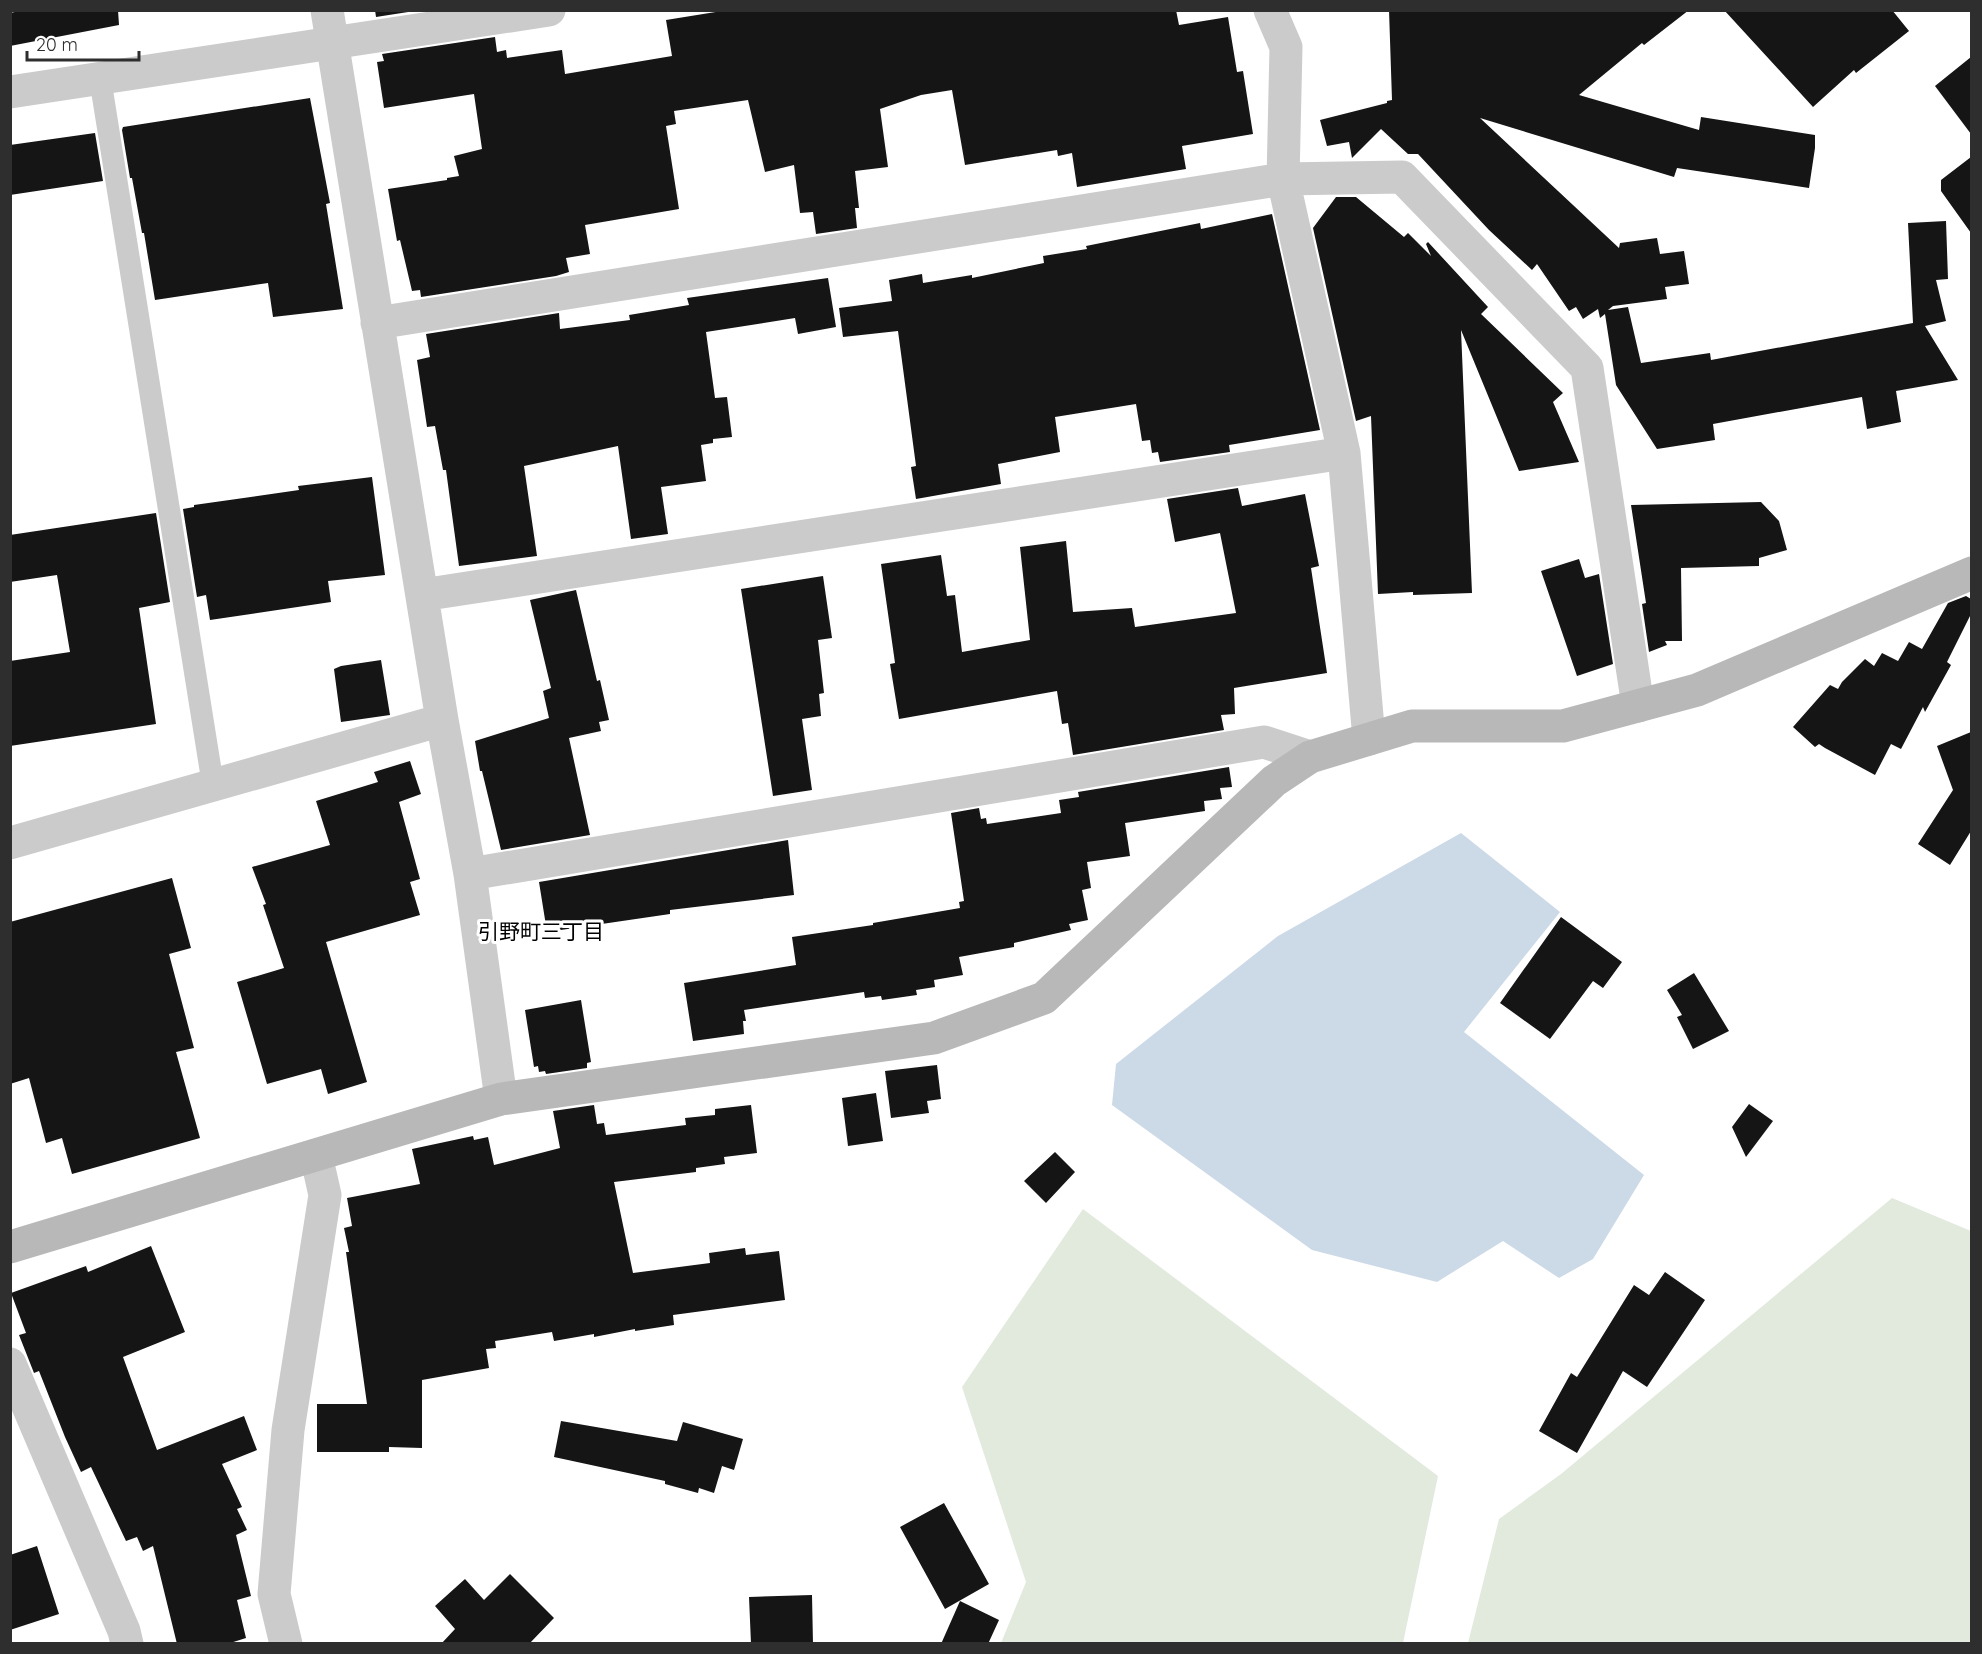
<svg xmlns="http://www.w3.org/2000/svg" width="1982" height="1654" viewBox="0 0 1982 1654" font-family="Quicksand,'Noto Sans JP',sans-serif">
	<rect width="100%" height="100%" fill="#fff"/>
	<path fill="#e2eade" d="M 1892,1198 L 1971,1231 L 1971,1643 L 1468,1643 L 1499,1519 L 1561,1474 Z
		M 1083,1209 L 1438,1476 L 1403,1643 L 1001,1643 L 1026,1582 L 962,1387 Z"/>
	<path fill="#ccd9e7" d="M 1461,833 L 1560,912 L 1464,1032 L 1644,1175 L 1593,1259 L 1559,1278 L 1503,1241 L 1437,1282 L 1312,1250 L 1112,1105 L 1116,1064 L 1278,936 Z"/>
	<path fill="#151515" d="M 24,10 L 118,10 L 119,25 L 10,46 L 10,13 Z
		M 375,10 L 421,10 L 376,17 Z
		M 728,10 L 1176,10 L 1179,25 L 1228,17 L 1237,72 L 1243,71 L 1253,134 L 1182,146 L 1186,169 L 1077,187 L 1072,153 L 1058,156 L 1057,150 L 965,165 L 952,90 L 921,95 L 880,109 L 888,167 L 855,171 L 859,208 L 855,208 L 857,228 L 816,234 L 813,212 L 800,213 L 794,165 L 765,172 L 748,100 L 674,111 L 676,124 L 666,126 L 679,209 L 585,225 L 590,254 L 566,258 L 569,272 L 556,276 L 421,297 L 420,290 L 412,291 L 400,240 L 397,241 L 388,189 L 447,180 L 447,178 L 459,176 L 454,156 L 482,149 L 474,94 L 384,108 L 377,62 L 384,61 L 382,54 L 495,37 L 497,52 L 506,50 L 507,58 L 562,50 L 565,74 L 672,56 L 666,20 Z
		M 1389,10 L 1689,10 L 1644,45 L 1642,43 L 1579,95 L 1699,130 L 1701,117 L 1815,135 L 1815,148 L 1809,188 L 1677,168 L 1674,177 L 1480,118 L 1619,248 L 1620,243 L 1657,238 L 1660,254 L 1684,251 L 1689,284 L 1665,287 L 1667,299 L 1613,306 L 1608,310 L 1628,307 L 1641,363 L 1710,353 L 1711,360 L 1913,323 L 1908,223 L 1946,221 L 1948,279 L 1936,280 L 1946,321 L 1925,326 L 1958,380 L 1896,391 L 1901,422 L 1867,429 L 1862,397 L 1713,424 L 1715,440 L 1657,449 L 1616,385 L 1605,314 L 1600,318 L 1598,309 L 1583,319 L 1576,307 L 1569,311 L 1537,264 L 1532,270 L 1489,230 L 1418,154 L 1408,154 L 1381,129 L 1352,158 L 1349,142 L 1327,146 L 1320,120 L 1387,103 L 1387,101 L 1392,100 Z
		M 1724,10 L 1892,10 L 1909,31 L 1856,73 L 1854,70 L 1813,107 Z
		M 1971,57 L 1971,134 L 1935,86 Z
		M 310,98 L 330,203 L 326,204 L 343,309 L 273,317 L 268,283 L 155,300 L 144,233 L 142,233 L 132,178 L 130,178 L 122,130 L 123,127 Z
		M 95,133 L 103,181 L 10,195 L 10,145 Z
		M 1971,157 L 1971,233 L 1941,191 L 1941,180 Z
		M 1336,197 L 1356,197 L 1404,237 L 1408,233 L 1431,256 L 1426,244 L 1428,242 L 1488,307 L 1481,314 L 1563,393 L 1553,402 L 1579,462 L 1519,471 L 1461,330 L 1472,593 L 1413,595 L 1413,592 L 1378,594 L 1371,416 L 1356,421 L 1313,228 Z
		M 1272,214 L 1320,430 L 1229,445 L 1230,452 L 1160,462 L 1158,452 L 1152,453 L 1150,440 L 1142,441 L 1136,404 L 1055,417 L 1060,452 L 998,464 L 1001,484 L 916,499 L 911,467 L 916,466 L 898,331 L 843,337 L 839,308 L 892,301 L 889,280 L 922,274 L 923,283 L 972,275 L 972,278 L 1044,263 L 1043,256 L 1087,249 L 1086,246 L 1200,223 L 1201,229 Z
		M 828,278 L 836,327 L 798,334 L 795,318 L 706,332 L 715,398 L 727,397 L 732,437 L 713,439 L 713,443 L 701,445 L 706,481 L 661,487 L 668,534 L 631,539 L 618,446 L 524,466 L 537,556 L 459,566 L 446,470 L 443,470 L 435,426 L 427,427 L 417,360 L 430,357 L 426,334 L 559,313 L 560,329 L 630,320 L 629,315 L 689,305 L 687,298 Z
		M 372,477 L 385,575 L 328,581 L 331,602 L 210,620 L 206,595 L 197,597 L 183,509 L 194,507 L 194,505 L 299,490 L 298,486 Z
		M 1238,488 L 1242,506 L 1305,494 L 1319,566 L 1311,568 L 1327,673 L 1234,688 L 1235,714 L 1221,715 L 1224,730 L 1073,755 L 1068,723 L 1062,724 L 1057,691 L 899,719 L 890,664 L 895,663 L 881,564 L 941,555 L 947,596 L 955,595 L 962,652 L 1030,640 L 1020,547 L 1066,541 L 1073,612 L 1132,608 L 1135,627 L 1236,613 L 1220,533 L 1175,542 L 1167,499 Z
		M 1761,502 L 1779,521 L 1787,550 L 1759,558 L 1759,566 L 1681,568 L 1682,641 L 1665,641 L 1667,645 L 1649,652 L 1642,604 L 1646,603 L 1631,505 Z
		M 156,513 L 170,602 L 139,608 L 156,724 L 10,746 L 10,661 L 70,652 L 57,575 L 10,582 L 10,535 Z
		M 1579,559 L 1585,578 L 1599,574 L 1613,664 L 1577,676 L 1541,571 Z
		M 823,576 L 832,638 L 818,640 L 824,693 L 819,694 L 821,716 L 802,719 L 812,790 L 773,796 L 741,589 Z
		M 576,590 L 597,681 L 600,680 L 609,720 L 599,722 L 601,731 L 569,738 L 590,835 L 501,850 L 482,771 L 480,771 L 475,741 L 549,718 L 543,691 L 551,688 L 530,600 Z
		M 1966,596 L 1971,599 L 1971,614 L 1947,662 L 1951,665 L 1925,712 L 1923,707 L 1901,749 L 1891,744 L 1875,775 L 1825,748 L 1819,744 L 1815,747 L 1793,727 L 1830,685 L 1838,689 L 1842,682 L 1865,659 L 1874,666 L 1882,653 L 1898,661 L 1909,642 L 1922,649 L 1948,603 Z
		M 381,660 L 390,715 L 341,722 L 334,669 L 341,666 Z
		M 1971,732 L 1971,831 L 1950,865 L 1918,844 L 1953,790 L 1937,746 Z
		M 410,761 L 421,794 L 399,802 L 420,879 L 410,882 L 420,915 L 326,942 L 367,1082 L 328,1094 L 321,1069 L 267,1084 L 237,982 L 284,968 L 263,905 L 266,904 L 252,867 L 330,845 L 316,801 L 378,782 L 374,772 Z
		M 1229,767 L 1232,787 L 1220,788 L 1222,799 L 1204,801 L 1205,811 L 1125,823 L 1130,856 L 1087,862 L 1091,888 L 1082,890 L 1088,920 L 1069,924 L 1071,930 L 1014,943 L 1014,947 L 959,957 L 963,975 L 934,980 L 935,987 L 916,990 L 917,995 L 882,1000 L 881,996 L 865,998 L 864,992 L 744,1010 L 746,1021 L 743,1021 L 744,1034 L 693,1041 L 684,983 L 796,965 L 792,937 L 873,925 L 873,923 L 960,908 L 959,902 L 964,901 L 951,813 L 979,808 L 981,819 L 986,818 L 987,824 L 1061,813 L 1059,800 L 1079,797 L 1078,792 Z
		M 788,840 L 794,895 L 670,910 L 670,914 L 547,932 L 539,882 Z
		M 172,878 L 191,948 L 169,954 L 194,1048 L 176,1052 L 200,1138 L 72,1174 L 62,1138 L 46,1143 L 29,1078 L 10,1084 L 10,922 Z
		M 1561,917 L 1622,962 L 1603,988 L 1593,981 L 1550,1039 L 1500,1003 Z
		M 1694,973 L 1729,1031 L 1693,1049 L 1677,1017 L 1682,1015 L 1667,990 Z
		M 581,1000 L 591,1062 L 587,1063 L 587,1068 L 546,1074 L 545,1071 L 539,1072 L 538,1066 L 534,1067 L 525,1010 Z
		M 937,1065 L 941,1099 L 927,1101 L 929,1113 L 891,1118 L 885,1071 Z
		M 876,1093 L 883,1141 L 848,1146 L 842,1098 Z
		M 1749,1104 L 1773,1121 L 1746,1157 L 1732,1127 Z
		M 594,1105 L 597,1124 L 604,1123 L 606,1135 L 686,1125 L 685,1118 L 715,1115 L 715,1109 L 751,1105 L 757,1153 L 724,1157 L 725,1164 L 696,1168 L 696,1172 L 614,1182 L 633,1273 L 710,1263 L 709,1253 L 745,1248 L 746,1255 L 779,1251 L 785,1300 L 673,1315 L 674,1325 L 635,1331 L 635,1329 L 594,1337 L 594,1334 L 554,1341 L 552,1332 L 495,1341 L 496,1348 L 486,1349 L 489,1368 L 422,1380 L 422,1448 L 389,1447 L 389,1452 L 317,1452 L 317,1404 L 367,1404 L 346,1252 L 349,1252 L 344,1228 L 352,1226 L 347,1198 L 420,1184 L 412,1149 L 473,1136 L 474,1140 L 488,1137 L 494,1165 L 560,1148 L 553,1111 Z
		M 1055,1152 L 1075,1172 L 1046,1203 L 1024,1181 Z
		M 151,1246 L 185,1332 L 123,1357 L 157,1450 L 244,1416 L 257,1450 L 222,1464 L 242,1507 L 237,1509 L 247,1530 L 236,1535 L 251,1596 L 237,1600 L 246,1638 L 227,1644 L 177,1644 L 153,1546 L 143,1551 L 137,1537 L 126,1541 L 91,1467 L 81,1472 L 65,1437 L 39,1371 L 34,1373 L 19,1335 L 26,1333 L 11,1293 L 86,1266 L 88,1272 Z
		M 1665,1272 L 1705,1300 L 1647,1387 L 1623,1371 L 1577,1453 L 1539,1431 L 1571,1373 L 1577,1377 L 1634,1285 L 1649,1295 Z
		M 561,1421 L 677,1441 L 683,1422 L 743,1439 L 734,1470 L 722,1466 L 714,1493 L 699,1488 L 698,1493 L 665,1484 L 665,1481 L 554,1457 Z
		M 944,1503 L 989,1584 L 945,1609 L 900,1527 Z
		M 37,1546 L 59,1614 L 10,1630 L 10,1555 Z
		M 510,1574 L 554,1618 L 529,1644 L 441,1644 L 455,1629 L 435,1606 L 465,1579 L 484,1600 Z
		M 812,1595 L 813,1644 L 751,1644 L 749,1597 Z
		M 960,1601 L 999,1620 L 988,1644 L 941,1644 Z"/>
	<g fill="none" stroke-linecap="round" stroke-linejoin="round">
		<path stroke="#cbcbcb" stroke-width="22" d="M 100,78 L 213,785"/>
		<path stroke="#cbcbcb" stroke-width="33" d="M 327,10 L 442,720 L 470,874 L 501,1099
			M 1270,10 L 1286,47 L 1283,179 L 1344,453 L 1369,739
			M 10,92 L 549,10
			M 377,323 L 1283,179 L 1402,177 L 1587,368 L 1638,706
			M 422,595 L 1344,453
			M 10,843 L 442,720
			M 470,874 L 1264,742 L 1310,757
			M 10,1364 L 124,1631 L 127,1644
			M 286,1644 L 274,1594 L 288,1430 L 325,1195 L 316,1155"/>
		<path stroke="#b8b8b8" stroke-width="33" d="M 10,1247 L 501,1099 L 934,1038 L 1044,998 L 1274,781 L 1310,757 L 1412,726 L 1563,726 L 1697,690 L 1972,573"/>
	</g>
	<g text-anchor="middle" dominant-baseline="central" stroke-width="6" stroke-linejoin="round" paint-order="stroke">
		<g font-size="21" fill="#000" stroke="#fff">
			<text x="541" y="931">引野町三丁目</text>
		</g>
	</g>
	<rect width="1982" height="1654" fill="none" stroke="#2e2e2e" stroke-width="24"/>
	<path d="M27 51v9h112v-9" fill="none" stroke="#2e2e2e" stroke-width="3"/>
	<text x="36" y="51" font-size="18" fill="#2e2e2e" stroke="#ffffff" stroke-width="4.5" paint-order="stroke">20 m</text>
</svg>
